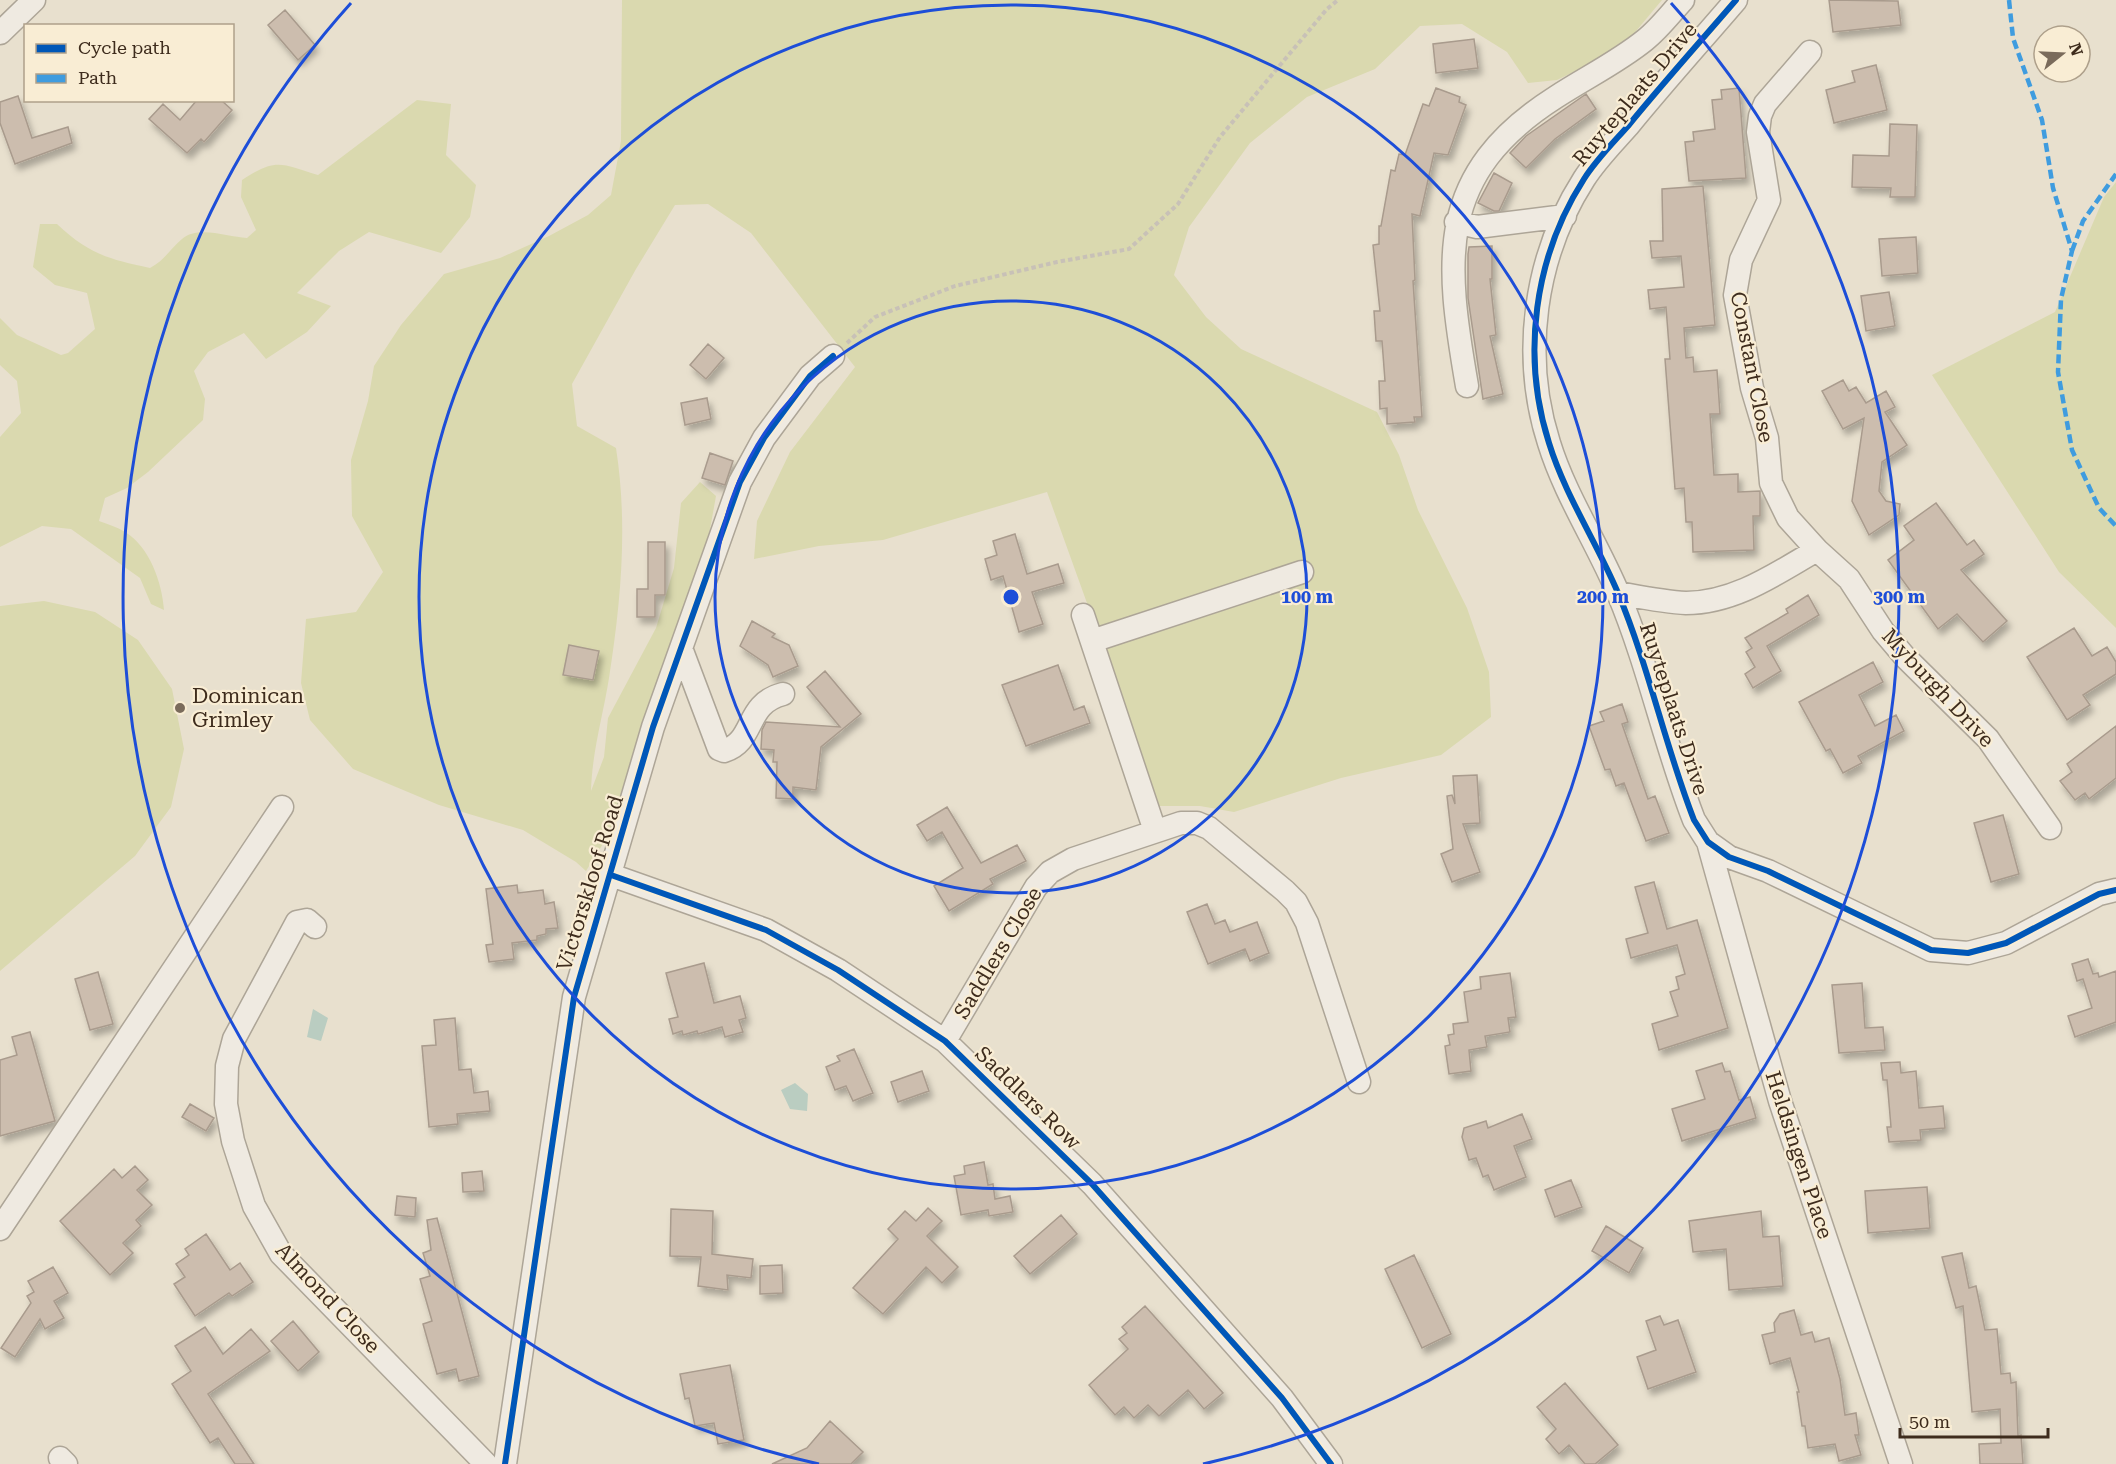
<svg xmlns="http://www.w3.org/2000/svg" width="2116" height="1464" viewBox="0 0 2116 1464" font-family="'Roboto Serif',serif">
	<defs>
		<filter id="shadow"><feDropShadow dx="3.5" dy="6" stdDeviation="3" flood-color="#0004"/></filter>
	</defs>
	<rect width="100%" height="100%" fill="#e8e0ce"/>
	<path fill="#dad9af" d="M 622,0 L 1662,0 L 1621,49 L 1557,80 L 1528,83 L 1507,52 L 1462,24 L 1420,26 L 1375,69 L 1307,97 L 1250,143 L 1189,227 L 1174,275 L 1206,317 L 1241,349 L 1377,412 L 1399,455 L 1418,510 L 1467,608 L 1489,672 L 1491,717 L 1441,755 L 1341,778 L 1234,812 L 1200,806 L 1152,806 L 1092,617 L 1047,492 L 883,540 L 819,546 L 754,559 L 757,521 L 790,452 L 855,367 L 751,233 L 708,204 L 675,205 L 636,269 L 572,384 L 577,426 L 616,448 C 628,525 621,601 609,678 C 603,716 592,752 591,791 L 604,757 L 608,718 L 656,628 L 674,568 L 681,503 L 700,482 L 716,496 L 703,568 L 611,831 L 586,871 L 576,862 L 523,830 L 439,805 L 353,769 L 310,720 L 301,683 L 306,619 L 356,612 L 383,572 L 352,516 L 351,460 L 368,401 L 374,366 L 401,325 L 444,274 L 500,258 L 549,236 L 588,215 L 611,195 L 621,141 Z
		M 417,100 L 451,104 L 446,155 L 476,185 L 470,217 L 441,253 L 369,232 L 339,251 L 297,293 L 331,306 L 307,332 L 266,359 L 244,333 L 208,352 L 194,371 L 205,399 L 203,420 L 148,472 L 127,488 L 105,498 L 99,521 C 107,524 117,527 125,532 C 150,547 162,583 164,610 L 151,604 L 140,578 L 71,529 L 42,526 L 0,547 L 0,437 L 21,413 L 17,381 L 0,365 L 0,318 L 17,335 L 61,355 L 68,353 L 95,329 L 87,293 L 55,285 L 33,267 L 40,224 L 57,224 C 89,254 108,259 150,268 C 165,260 170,249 182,239 C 198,225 228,237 247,238 L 256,230 L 241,197 L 242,180 C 277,157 281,164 318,175 Z
		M 2116,182 L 2116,628 L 2059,572 L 1932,375 L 2055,312 L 2104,197 Z
		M 44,601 L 95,612 L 138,640 L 172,689 L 184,749 L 171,807 L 135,856 L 0,971 L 0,606 Z"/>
	<path fill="#bacdc1" d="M 313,1009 L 328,1018 L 321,1041 L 307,1037 Z
		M 795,1083 L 808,1094 L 807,1111 L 790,1109 L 781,1090 Z"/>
	<path fill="#ccbdae" stroke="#a99b8d" stroke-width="1.5" filter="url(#shadow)" d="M 1829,0 L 1898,1 L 1901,25 L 1833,32 Z
		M 285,10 L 315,45 L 298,60 L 268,25 Z
		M 1474,39 L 1478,68 L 1436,73 L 1433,44 Z
		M 1876,65 L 1887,110 L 1834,123 L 1826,90 L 1855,82 L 1852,71 Z
		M 1436,88 L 1460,97 L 1459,102 L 1466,105 L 1448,155 L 1434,153 L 1420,216 L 1412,214 L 1415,280 L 1413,281 L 1422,417 L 1414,417 L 1415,422 L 1387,424 L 1387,408 L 1380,409 L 1379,381 L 1385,381 L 1382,341 L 1376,341 L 1374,311 L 1380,311 L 1373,245 L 1379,244 L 1379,226 L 1381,226 L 1391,170 L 1395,171 L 1399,154 L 1405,155 L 1423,104 L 1429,106 Z
		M 1739,88 L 1746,178 L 1689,181 L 1685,142 L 1694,141 L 1693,132 L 1715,129 L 1712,100 L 1722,99 L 1721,90 Z
		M 1586,94 L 1596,109 L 1555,139 L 1526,168 L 1510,153 L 1526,136 Z
		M 18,96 L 32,138 L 68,127 L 72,143 L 15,164 L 0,123 L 0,102 Z
		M 197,100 L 221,100 L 232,110 L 204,142 L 201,139 L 187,153 L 149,119 L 163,104 L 180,120 Z
		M 1890,124 L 1917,125 L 1915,197 L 1890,197 L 1891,188 L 1852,187 L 1853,155 L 1889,156 Z
		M 1494,173 L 1512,183 L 1499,211 L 1494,211 L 1478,203 Z
		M 1703,186 L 1715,325 L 1684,328 L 1686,358 L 1693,357 L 1694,372 L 1717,370 L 1720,414 L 1710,414 L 1714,475 L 1738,474 L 1738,492 L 1760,491 L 1760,516 L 1753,516 L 1754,550 L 1693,552 L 1692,522 L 1686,522 L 1684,488 L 1675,489 L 1665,359 L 1670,359 L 1666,307 L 1650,309 L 1648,290 L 1684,287 L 1681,256 L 1652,258 L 1650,241 L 1663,241 L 1662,189 Z
		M 1916,237 L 1918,273 L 1882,276 L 1879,239 Z
		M 1492,246 L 1492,279 L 1490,279 L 1496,335 L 1490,336 L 1503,394 L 1483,399 L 1468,298 L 1468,254 L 1469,247 Z
		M 1889,292 L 1895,326 L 1866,331 L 1861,296 Z
		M 708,344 L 724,358 L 706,379 L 690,365 Z
		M 1843,380 L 1849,391 L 1856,387 L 1866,403 L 1886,391 L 1895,407 L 1885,412 L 1907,445 L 1882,462 L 1879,491 L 1886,501 L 1900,504 L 1899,515 L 1869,535 L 1852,501 L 1864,418 L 1843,429 L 1822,391 Z
		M 707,398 L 711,419 L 685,425 L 681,403 Z
		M 710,453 L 733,461 L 725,485 L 702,478 Z
		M 1936,503 L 1967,545 L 1974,540 L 1984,554 L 1961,570 L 2007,621 L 1983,642 L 1957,614 L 1938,629 L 1888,560 L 1914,540 L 1904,526 Z
		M 1015,534 L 1027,574 L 1058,564 L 1064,583 L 1032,592 L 1043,624 L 1019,632 L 1003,576 L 991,580 L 985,559 L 997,555 L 993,541 Z
		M 648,542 L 665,542 L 665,595 L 655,595 L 655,617 L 637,617 L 637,589 L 648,589 Z
		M 1808,595 L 1819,615 L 1767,646 L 1781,671 L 1753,688 L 1745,674 L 1755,667 L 1746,652 L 1752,648 L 1745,638 L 1788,613 L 1786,609 Z
		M 752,621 L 775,634 L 772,637 L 789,645 L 798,666 L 773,677 L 768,665 L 740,646 Z
		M 2074,628 L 2092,656 L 2107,647 L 2116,662 L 2116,674 L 2083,695 L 2090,705 L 2067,720 L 2027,657 Z
		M 569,645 L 599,651 L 593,680 L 563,675 Z
		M 1873,662 L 1883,682 L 1859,695 L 1875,726 L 1896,715 L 1904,731 L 1858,756 L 1862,763 L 1843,773 L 1830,749 L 1826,751 L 1799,702 Z
		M 1058,665 L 1074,710 L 1084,706 L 1090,723 L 1026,746 L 1002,685 Z
		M 825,671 L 861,714 L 821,747 L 816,790 L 793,787 L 793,799 L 776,798 L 777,762 L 773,762 L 774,750 L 761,749 L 762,730 L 766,722 L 840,727 L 807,687 Z
		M 1622,704 L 1628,722 L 1622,724 L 1648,799 L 1655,796 L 1669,833 L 1646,841 L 1624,783 L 1616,786 L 1610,769 L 1605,770 L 1589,726 L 1604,721 L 1600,712 Z
		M 2116,726 L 2116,778 L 2089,799 L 2085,793 L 2075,800 L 2060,781 L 2072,772 L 2067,764 Z
		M 1477,775 L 1480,823 L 1463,824 L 1480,872 L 1452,882 L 1441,854 L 1453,849 L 1447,796 L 1452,795 L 1455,804 L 1453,776 Z
		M 947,807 L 981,863 L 1017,845 L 1026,861 L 990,879 L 993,884 L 949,911 L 934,886 L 963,868 L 942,832 L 927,841 L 917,825 Z
		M 2003,815 L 2019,874 L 1991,882 L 1974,823 Z
		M 1654,882 L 1667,929 L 1697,920 L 1728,1028 L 1659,1050 L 1652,1024 L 1678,1016 L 1670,992 L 1679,989 L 1676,977 L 1685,974 L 1677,945 L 1631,958 L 1626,939 L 1648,933 L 1635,887 Z
		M 517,885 L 518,893 L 543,890 L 545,904 L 554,902 L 558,928 L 546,929 L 546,934 L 537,936 L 537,940 L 512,943 L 514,959 L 489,962 L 486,945 L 493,944 L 486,889 Z
		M 1207,904 L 1215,924 L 1225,920 L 1230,932 L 1257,922 L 1269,953 L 1250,961 L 1245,949 L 1208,964 L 1187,912 Z
		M 2088,959 L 2093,974 L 2098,973 L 2099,977 L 2116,971 L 2116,1022 L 2075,1037 L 2068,1016 L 2092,1008 L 2083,979 L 2077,981 L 2072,964 Z
		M 704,963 L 714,1003 L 740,996 L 746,1018 L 739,1020 L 743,1032 L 725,1037 L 722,1027 L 698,1034 L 697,1031 L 683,1035 L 682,1031 L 673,1034 L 669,1019 L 678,1017 L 666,973 Z
		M 98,972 L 113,1024 L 90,1030 L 75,979 Z
		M 1510,973 L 1516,1017 L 1508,1018 L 1510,1032 L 1485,1036 L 1487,1047 L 1469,1050 L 1471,1071 L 1449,1074 L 1445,1046 L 1450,1045 L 1448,1035 L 1454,1034 L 1453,1024 L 1468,1022 L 1464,992 L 1481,989 L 1480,977 Z
		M 1862,983 L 1865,1028 L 1883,1027 L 1885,1050 L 1839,1053 L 1832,985 Z
		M 455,1018 L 459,1070 L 471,1069 L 474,1093 L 488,1091 L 490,1111 L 457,1114 L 458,1124 L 429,1127 L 422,1046 L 436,1045 L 434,1020 Z
		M 30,1032 L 55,1121 L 0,1136 L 0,1060 L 17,1055 L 12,1037 Z
		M 854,1049 L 873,1093 L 853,1101 L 846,1086 L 835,1090 L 826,1067 L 840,1061 L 837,1056 Z
		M 1900,1062 L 1901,1073 L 1916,1071 L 1919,1108 L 1943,1106 L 1945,1128 L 1920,1130 L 1921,1140 L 1889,1142 L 1887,1127 L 1891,1127 L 1887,1080 L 1883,1080 L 1881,1063 Z
		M 1722,1063 L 1725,1072 L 1730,1071 L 1739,1100 L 1750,1097 L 1756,1118 L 1682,1141 L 1672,1109 L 1705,1099 L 1696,1071 Z
		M 922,1071 L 929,1091 L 898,1102 L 891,1082 Z
		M 190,1104 L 214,1118 L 206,1131 L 182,1117 Z
		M 1522,1114 L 1532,1139 L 1514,1146 L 1526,1177 L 1494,1190 L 1488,1175 L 1483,1177 L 1476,1158 L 1469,1160 L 1462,1137 L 1464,1128 L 1486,1121 L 1488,1128 Z
		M 984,1162 L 988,1185 L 993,1184 L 995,1199 L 1010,1196 L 1013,1212 L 989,1216 L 988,1210 L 961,1215 L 954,1176 L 965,1174 L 964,1166 Z
		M 135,1166 L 148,1180 L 137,1190 L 152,1205 L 136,1220 L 141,1226 L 123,1243 L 133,1253 L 110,1275 L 60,1221 L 114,1169 L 122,1178 Z
		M 482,1171 L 484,1191 L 463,1192 L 462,1173 Z
		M 1571,1180 L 1582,1207 L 1555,1217 L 1545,1190 Z
		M 1927,1187 L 1930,1228 L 1868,1233 L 1865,1191 Z
		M 397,1196 L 416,1198 L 415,1217 L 395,1215 Z
		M 928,1208 L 942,1221 L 927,1236 L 958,1267 L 942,1283 L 926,1267 L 883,1314 L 853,1288 L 898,1239 L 888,1229 L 905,1211 L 916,1221 Z
		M 671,1209 L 713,1211 L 712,1254 L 753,1259 L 751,1278 L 727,1275 L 728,1290 L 698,1286 L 701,1257 L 670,1256 Z
		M 1761,1211 L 1763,1237 L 1779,1236 L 1783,1286 L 1729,1290 L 1726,1249 L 1693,1252 L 1689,1221 Z
		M 1061,1215 L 1077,1234 L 1030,1274 L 1014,1256 Z
		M 437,1218 L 479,1376 L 459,1381 L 456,1369 L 437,1374 L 423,1324 L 432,1321 L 420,1279 L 430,1276 L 423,1253 L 431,1250 L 427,1220 Z
		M 1606,1226 L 1643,1248 L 1629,1273 L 1592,1251 Z
		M 206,1234 L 230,1270 L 240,1263 L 253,1282 L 232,1296 L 229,1293 L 195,1316 L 174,1284 L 185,1277 L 176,1264 L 189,1255 L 185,1249 Z
		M 1962,1253 L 1969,1288 L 1976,1286 L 1985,1330 L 1997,1329 L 2001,1374 L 2010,1373 L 2011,1383 L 2016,1382 L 2018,1436 L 2021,1435 L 2023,1464 L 1980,1464 L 1979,1444 L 2001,1443 L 2000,1409 L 1972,1412 L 1963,1306 L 1956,1308 L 1942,1257 Z
		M 1414,1255 L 1451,1334 L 1422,1348 L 1385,1269 Z
		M 782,1265 L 783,1293 L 760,1294 L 760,1266 Z
		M 53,1267 L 68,1293 L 54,1301 L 64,1318 L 45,1329 L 40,1319 L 15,1357 L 1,1348 L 31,1303 L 27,1296 L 34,1292 L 28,1281 Z
		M 1145,1306 L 1223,1393 L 1204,1409 L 1188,1390 L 1159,1416 L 1148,1405 L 1134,1418 L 1124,1407 L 1115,1415 L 1089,1385 L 1128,1349 L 1119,1339 L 1127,1333 L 1122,1327 Z
		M 1794,1310 L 1801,1335 L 1812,1332 L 1815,1342 L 1829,1338 L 1840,1379 L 1845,1415 L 1856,1413 L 1859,1435 L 1855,1435 L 1861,1455 L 1839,1461 L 1835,1444 L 1808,1448 L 1805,1426 L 1802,1426 L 1797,1392 L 1799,1392 L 1790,1358 L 1770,1364 L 1762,1335 L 1775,1332 L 1774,1323 L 1780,1314 Z
		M 1660,1316 L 1664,1325 L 1678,1320 L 1696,1372 L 1648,1389 L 1637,1357 L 1656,1350 L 1646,1321 Z
		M 293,1321 L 319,1352 L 298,1371 L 271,1341 Z
		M 205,1327 L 223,1354 L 251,1329 L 270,1351 L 208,1394 L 254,1464 L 235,1464 L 218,1438 L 210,1443 L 172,1384 L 191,1371 L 175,1346 Z
		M 730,1365 L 744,1440 L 718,1444 L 714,1423 L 695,1426 L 689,1398 L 685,1399 L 680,1374 Z
		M 1565,1383 L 1618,1445 L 1595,1464 L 1585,1464 L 1569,1445 L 1559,1454 L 1546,1439 L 1556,1429 L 1537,1407 Z
		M 830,1421 L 863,1452 L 851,1464 L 772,1464 L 807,1448 Z"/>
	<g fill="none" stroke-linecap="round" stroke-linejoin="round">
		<g stroke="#ada597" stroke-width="25">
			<path id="minor" d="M 1736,0 C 1700,42 1663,83 1628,126 C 1613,143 1596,160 1584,179 C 1534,257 1521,356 1549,443 C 1565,495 1597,543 1618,593 C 1649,667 1665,746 1694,820 L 1708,842 L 1729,857 L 1768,871 L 1931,950 L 1968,953 L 2006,943 L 2099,894 L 2116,890
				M 0,33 L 34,0
				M 1810,52 L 1765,104 L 1760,116 L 1758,132 L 1769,200 L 1741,260 L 1735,295 L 1752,388 L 1767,438 L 1771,483 L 1788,518 L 1817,550
				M 1456,222 L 1477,227 L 1565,216
				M 1467,386 C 1445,259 1435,174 1556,97 C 1585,78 1618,62 1645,40 C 1659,29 1671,13 1683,0
				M 1618,593 C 1640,597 1664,602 1686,603 C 1735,603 1777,573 1817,550 L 1849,579 L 1883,631 L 1905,657 L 1988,739 L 2050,828
				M 1083,615 L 1155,831
				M 1092,641 L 1302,572
				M 681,648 L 719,749 L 724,751 C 756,741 744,704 783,694
				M 1708,842 L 1780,1101 L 1901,1464
				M 611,875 L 766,930 L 838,970 L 945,1041 L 1092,1184 L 1282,1398 L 1331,1464
				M 315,927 L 307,920 L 297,922 L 234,1039 L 227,1066 L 226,1104 L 233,1141 L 254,1206 L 281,1254 L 486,1464
				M 945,1041 L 1036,887 L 1050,872 L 1073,859 L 1181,823 L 1197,823 L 1209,828 L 1285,891 L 1296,902 L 1307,923 L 1359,1082
				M 0,1229 L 282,807
				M 60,1458 L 66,1464
				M 505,1464 L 574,997 L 653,727 L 740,482 L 764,438 L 810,376 L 833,356"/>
		</g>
		<path stroke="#c8c1b7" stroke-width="4" stroke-dasharray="4.5 3" stroke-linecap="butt" d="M 847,343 L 875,317 L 955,286 L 1057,262 L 1129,249 L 1178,204 L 1220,137 L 1327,9 L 1338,0"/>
		<use href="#minor" stroke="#efeae1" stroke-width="22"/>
		<path stroke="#3f9cdf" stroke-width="4.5" stroke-dasharray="9 4.5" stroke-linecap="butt" d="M 2009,0 L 2013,38 L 2042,120 L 2053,188 L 2072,251 L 2061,299 L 2058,372 L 2072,450 L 2099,508 L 2116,526
			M 2072,251 L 2083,221 L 2116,174"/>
		<g stroke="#f9edd4" stroke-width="10">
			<path id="cycleway" d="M 1736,0 C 1700,42 1663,83 1628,126 C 1613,143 1596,160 1584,179 C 1534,257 1521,356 1549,443 C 1565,495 1597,543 1618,593 C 1649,667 1665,746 1694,820 L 1708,842 L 1729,857 L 1768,871 L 1931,950 L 1968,953 L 2006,943 L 2099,894 L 2116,890
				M 611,875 L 766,930 L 838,970 L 945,1041 L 1092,1184 L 1282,1398 L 1331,1464
				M 505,1464 L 574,997 L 653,727 L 740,482 L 764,438 L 810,376 L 833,356"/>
		</g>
		<use href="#cycleway" stroke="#0057b8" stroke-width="6"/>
	</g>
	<g fill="none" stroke="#1d4ed8" stroke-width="3">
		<circle cx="1011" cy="597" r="296"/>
		<circle cx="1011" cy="597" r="592"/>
		<path d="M819 1464A888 888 0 0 1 351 3M1671 3A888 888 0 0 1 1203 1464"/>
	</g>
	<circle fill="#7a6b5b" stroke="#f9edd4" stroke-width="2" cx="180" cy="708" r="6"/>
	<g text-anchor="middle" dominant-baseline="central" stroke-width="4.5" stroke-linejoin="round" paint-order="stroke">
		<g font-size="21" fill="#3e2c1d" stroke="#f9edd4">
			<text transform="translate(1635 94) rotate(-50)">Ruyteplaats Drive</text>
			<text transform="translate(1752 367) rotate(79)">Constant Close</text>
			<text transform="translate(1938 688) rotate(47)">Myburgh Drive</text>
			<text transform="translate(1674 709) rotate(72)">Ruyteplaats Drive</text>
			<text transform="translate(590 883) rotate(-73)">Victorskloof Road</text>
			<text transform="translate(998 953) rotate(-59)">Saddlers Close</text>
			<text transform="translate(1028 1098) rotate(44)">Saddlers Row</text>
			<text transform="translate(1799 1155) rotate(72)">Heldsingen Place</text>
			<text transform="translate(328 1298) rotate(47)">Almond Close</text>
		</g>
		<g font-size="21" fill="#3e2c1d" stroke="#f9edd4" text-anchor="start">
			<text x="192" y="696">Dominican<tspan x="192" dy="24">Grimley</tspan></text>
		</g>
	</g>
	<circle cx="1011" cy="597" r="9" fill="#1d4ed8" stroke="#f9edd4" stroke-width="3"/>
	<g font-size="18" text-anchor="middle" font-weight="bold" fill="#1d4ed8" stroke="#f9edd4" stroke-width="4.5" stroke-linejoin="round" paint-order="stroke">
		<text x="1307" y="603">100 m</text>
		<text x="1603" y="603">200 m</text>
		<text x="1899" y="603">300 m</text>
	</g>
	<rect x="24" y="24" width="210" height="78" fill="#f9edd4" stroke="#aea08b" stroke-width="1.5"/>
	<rect x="36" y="44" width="30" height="9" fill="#0057b8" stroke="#aea08b" stroke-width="1.5"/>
	<text x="78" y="54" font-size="18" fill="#3e2c1d">Cycle path</text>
	<rect x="36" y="74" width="30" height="9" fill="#3f9cdf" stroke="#aea08b" stroke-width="1.5"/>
	<text x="78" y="84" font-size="18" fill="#3e2c1d">Path</text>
	<g transform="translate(2062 54) rotate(72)"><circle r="28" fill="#f9edd4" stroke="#aea08b" stroke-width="1.5"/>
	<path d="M0-4.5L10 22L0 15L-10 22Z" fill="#7a6b5b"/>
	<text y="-9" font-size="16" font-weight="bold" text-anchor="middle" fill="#3e2c1d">N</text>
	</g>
	<path d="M1900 1428v9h148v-9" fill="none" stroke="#3e2c1d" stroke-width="3"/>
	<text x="1909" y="1428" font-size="18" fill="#3e2c1d" stroke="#f9edd4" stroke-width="4.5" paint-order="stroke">50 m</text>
</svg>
